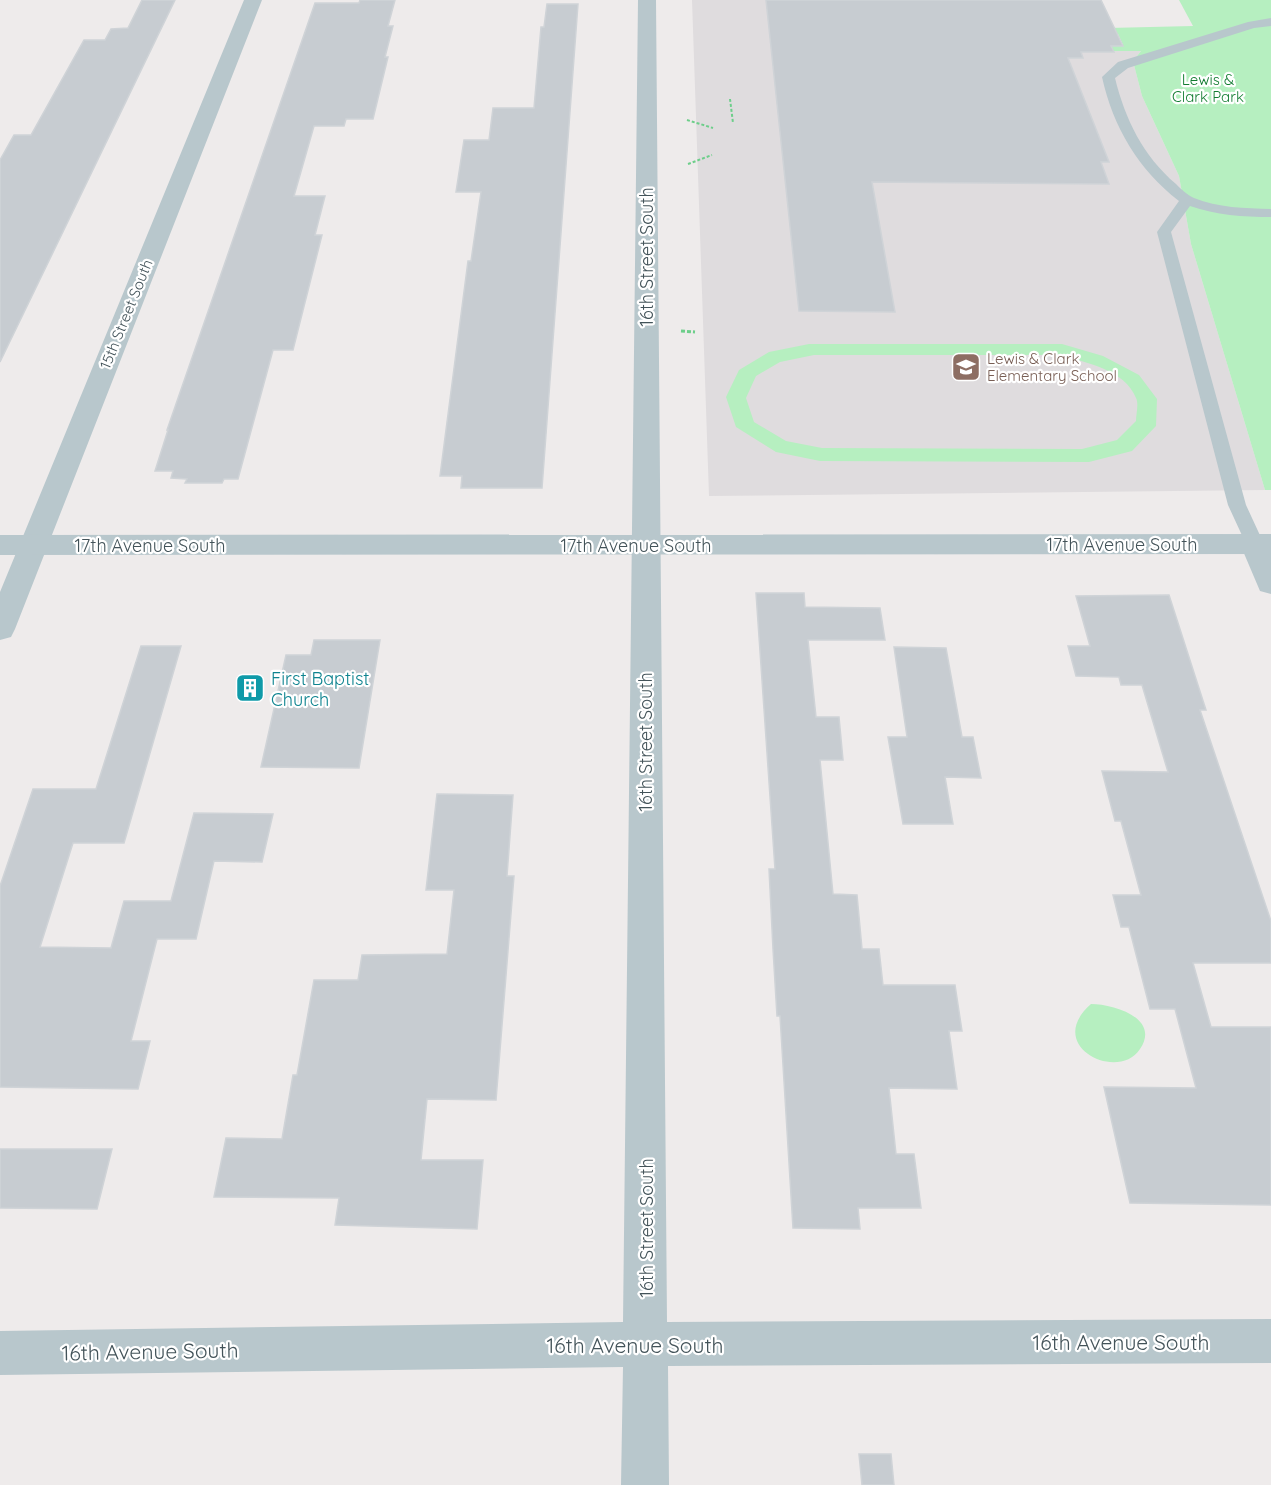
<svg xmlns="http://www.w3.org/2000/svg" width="1271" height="1485" viewBox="0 0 1271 1485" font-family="Quicksand,sans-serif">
	<rect width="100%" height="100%" fill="#eeebeb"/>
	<path fill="#dfdcde" d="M 692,0 L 884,0 L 987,51 L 1141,51 L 1133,61 L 1142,96 L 1179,176 L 1191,244 L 1265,490 L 709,496 Z"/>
	<path fill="#b6efc0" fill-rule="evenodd" d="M 1179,0 L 1271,0 L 1271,490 L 1265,490 L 1191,244 L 1179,176 L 1142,96 L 1133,61 L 1141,51 L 1113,51 L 1111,46 L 1123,45 L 1118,34 L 1110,34 L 1108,28 L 1193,26 Z
		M 809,344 L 1062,344 L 1103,356 L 1139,375 L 1157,399 L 1156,426 L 1132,451 L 1089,462 L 820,461 L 776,452 L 736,427 L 726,397 L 739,370 L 769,352 ZM 814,355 L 1061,355 C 1087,363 1125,370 1136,398 C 1139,404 1136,414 1136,421 L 1117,440 L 1082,449 L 822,448 L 786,441 L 754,422 L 746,398 L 756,376 L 780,362 Z
		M 1091,1004 C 1113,1004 1161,1018 1140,1049 C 1118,1083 1043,1046 1091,1004 Z"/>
	<path fill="#c7ccd1" stroke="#cfd3d7" stroke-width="1.5" d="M 142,0 L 175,0 L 0,362 L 0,160 L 14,135 L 31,135 L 84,40 L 105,40 L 111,29 L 128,28 Z
		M 360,0 L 395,0 L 388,26 L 393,26 L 385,57 L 388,57 L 373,119 L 346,119 L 344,126 L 314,126 L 294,196 L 325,196 L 315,235 L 322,235 L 293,350 L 273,350 L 238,479 L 224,479 L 222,483 L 185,483 L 187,479 L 171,478 L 173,471 L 155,471 L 168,430 L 167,430 L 315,3 L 359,3 Z
		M 766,0 L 1101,0 L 1123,46 L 1111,46 L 1114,52 L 1081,52 L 1083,58 L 1068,58 L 1109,162 L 1101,162 L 1109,184 L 872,182 L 895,312 L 799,311 Z
		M 547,4 L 578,4 L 542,488 L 461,488 L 462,476 L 440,476 L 468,261 L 471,261 L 481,192 L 456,192 L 464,140 L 489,140 L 493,108 L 534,108 L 541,27 L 544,27 Z
		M 756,593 L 804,593 L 805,607 L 880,608 L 885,640 L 808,640 L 816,717 L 839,717 L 843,760 L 820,760 L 833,894 L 857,895 L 862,949 L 879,949 L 883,985 L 955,985 L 962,1031 L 949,1031 L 957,1089 L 889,1088 L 896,1154 L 914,1154 L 921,1208 L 858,1208 L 860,1229 L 793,1228 L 780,1016 L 777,1016 L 773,949 L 769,869 L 775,869 Z
		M 1169,595 L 1206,710 L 1200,710 L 1271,921 L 1271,963 L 1193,963 L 1211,1027 L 1271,1027 L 1271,1205 L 1130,1203 L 1104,1087 L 1196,1088 L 1175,1009 L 1150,1009 L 1129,927 L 1121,927 L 1113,895 L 1141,895 L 1121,821 L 1115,821 L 1102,771 L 1168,772 L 1142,685 L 1121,685 L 1119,677 L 1076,676 L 1068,646 L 1090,646 L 1076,596 Z
		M 314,640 L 380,640 L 359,768 L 261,767 L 286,655 L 311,655 Z
		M 141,646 L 181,646 L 124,843 L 73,843 L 40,947 L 111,948 L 124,901 L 171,901 L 194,813 L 273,814 L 262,862 L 214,861 L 196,939 L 157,939 L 131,1041 L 150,1041 L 138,1089 L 0,1087 L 0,886 L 33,789 L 96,789 Z
		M 894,647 L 946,648 L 962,737 L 973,737 L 981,778 L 945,777 L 953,824 L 903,824 L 888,737 L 907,737 Z
		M 437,794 L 513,795 L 507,876 L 514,876 L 496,1100 L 427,1099 L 421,1160 L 483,1160 L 477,1229 L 335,1225 L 339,1198 L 214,1197 L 226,1138 L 282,1139 L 293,1075 L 297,1075 L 314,980 L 358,980 L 362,955 L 447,954 L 454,890 L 426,890 Z
		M 0,1149 L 112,1149 L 97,1209 L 0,1208 Z
		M 859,1454 L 891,1454 L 894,1485 L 862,1485 Z"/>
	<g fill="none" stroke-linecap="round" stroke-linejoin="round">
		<path stroke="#6dce8a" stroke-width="2" stroke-dasharray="3 2" stroke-linecap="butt" d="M 730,99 L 733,123
			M 687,120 L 713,128
			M 688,164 L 712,155"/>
		<path stroke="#6dce8a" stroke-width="3" stroke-dasharray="4 2" stroke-linecap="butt" d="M 681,331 L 695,332"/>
		<path fill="#b8c7cc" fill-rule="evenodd" d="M 1271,18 L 1271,26 L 1254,28 L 1128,68 L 1115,78 C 1125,119 1143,156 1176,184 C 1181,189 1187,195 1194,198 C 1218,208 1245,208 1271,209 L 1271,217 C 1243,217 1216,215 1190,206 L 1171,232 L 1246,505 L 1264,544 L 1262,548 L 1255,550 L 1248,548 L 1246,544 L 1228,505 L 1157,232 L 1179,201 C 1138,169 1113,127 1102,77 L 1118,62 L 1248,22 Z"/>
		<path fill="#b8c7cc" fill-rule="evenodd" d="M 244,0 L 262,0 L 15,629 L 11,637 L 0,640 L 0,592 Z
			M 638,0 L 656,0 L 667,1322 L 1271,1319 L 1271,1363 L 668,1366 L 669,1485 L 621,1485 L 623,1367 L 0,1375 L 0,1331 L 623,1322 Z
			M 1255,534 L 1265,537 L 1271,547 L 1271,594 L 1260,591 L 1240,544 L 1245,537 Z"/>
		<path fill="#b8c7cc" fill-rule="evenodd" d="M 1271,534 L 1271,554 L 0,555 L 0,535 Z"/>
	</g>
	<defs>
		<g id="school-square" transform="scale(1.5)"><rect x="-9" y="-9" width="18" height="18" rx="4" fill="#8d6e63" stroke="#fff"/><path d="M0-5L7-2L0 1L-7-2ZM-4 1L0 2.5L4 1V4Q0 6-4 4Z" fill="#fff"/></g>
		<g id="building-square" transform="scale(1.5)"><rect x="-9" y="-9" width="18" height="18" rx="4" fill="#0f9aa8" stroke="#fff"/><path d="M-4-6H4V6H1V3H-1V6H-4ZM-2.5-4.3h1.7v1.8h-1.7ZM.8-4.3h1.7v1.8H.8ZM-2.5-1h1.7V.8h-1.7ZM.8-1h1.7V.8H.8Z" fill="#fff"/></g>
	</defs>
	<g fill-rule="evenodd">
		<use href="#school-square" x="966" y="367"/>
		<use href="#building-square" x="250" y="688"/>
	</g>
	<g text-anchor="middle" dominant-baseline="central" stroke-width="4.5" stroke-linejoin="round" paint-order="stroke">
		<g font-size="15" fill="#127c31" stroke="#fff">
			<text x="1208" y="79">Lewis &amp;<tspan x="1208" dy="17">Clark Park</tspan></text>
		</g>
		<g font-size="15" fill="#435359" stroke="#fff">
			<text transform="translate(126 314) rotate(-68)">15th Street South</text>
		</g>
		<g font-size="15" fill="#785e54" stroke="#fff" text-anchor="start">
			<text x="987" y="358">Lewis &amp; Clark<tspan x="987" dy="17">Elementary School</tspan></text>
		</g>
		<g font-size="18" fill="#435359" stroke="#fff">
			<text transform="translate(646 257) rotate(-90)">16th Street South</text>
			<text x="1122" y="544">17th Avenue South</text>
			<text x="150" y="545">17th Avenue South</text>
			<text x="636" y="545">17th Avenue South</text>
			<text transform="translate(645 742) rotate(-90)">16th Street South</text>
			<text transform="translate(646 1228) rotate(-90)">16th Street South</text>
		</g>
		<g font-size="18" fill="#0d838f" stroke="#fff" text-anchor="start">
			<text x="271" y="678">First Baptist<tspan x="271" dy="21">Church</tspan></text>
		</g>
		<g font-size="21" fill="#435359" stroke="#fff">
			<text x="1121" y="1342">16th Avenue South</text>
			<text x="635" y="1345">16th Avenue South</text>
			<text transform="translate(150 1351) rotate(-1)">16th Avenue South</text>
		</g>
	</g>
</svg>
